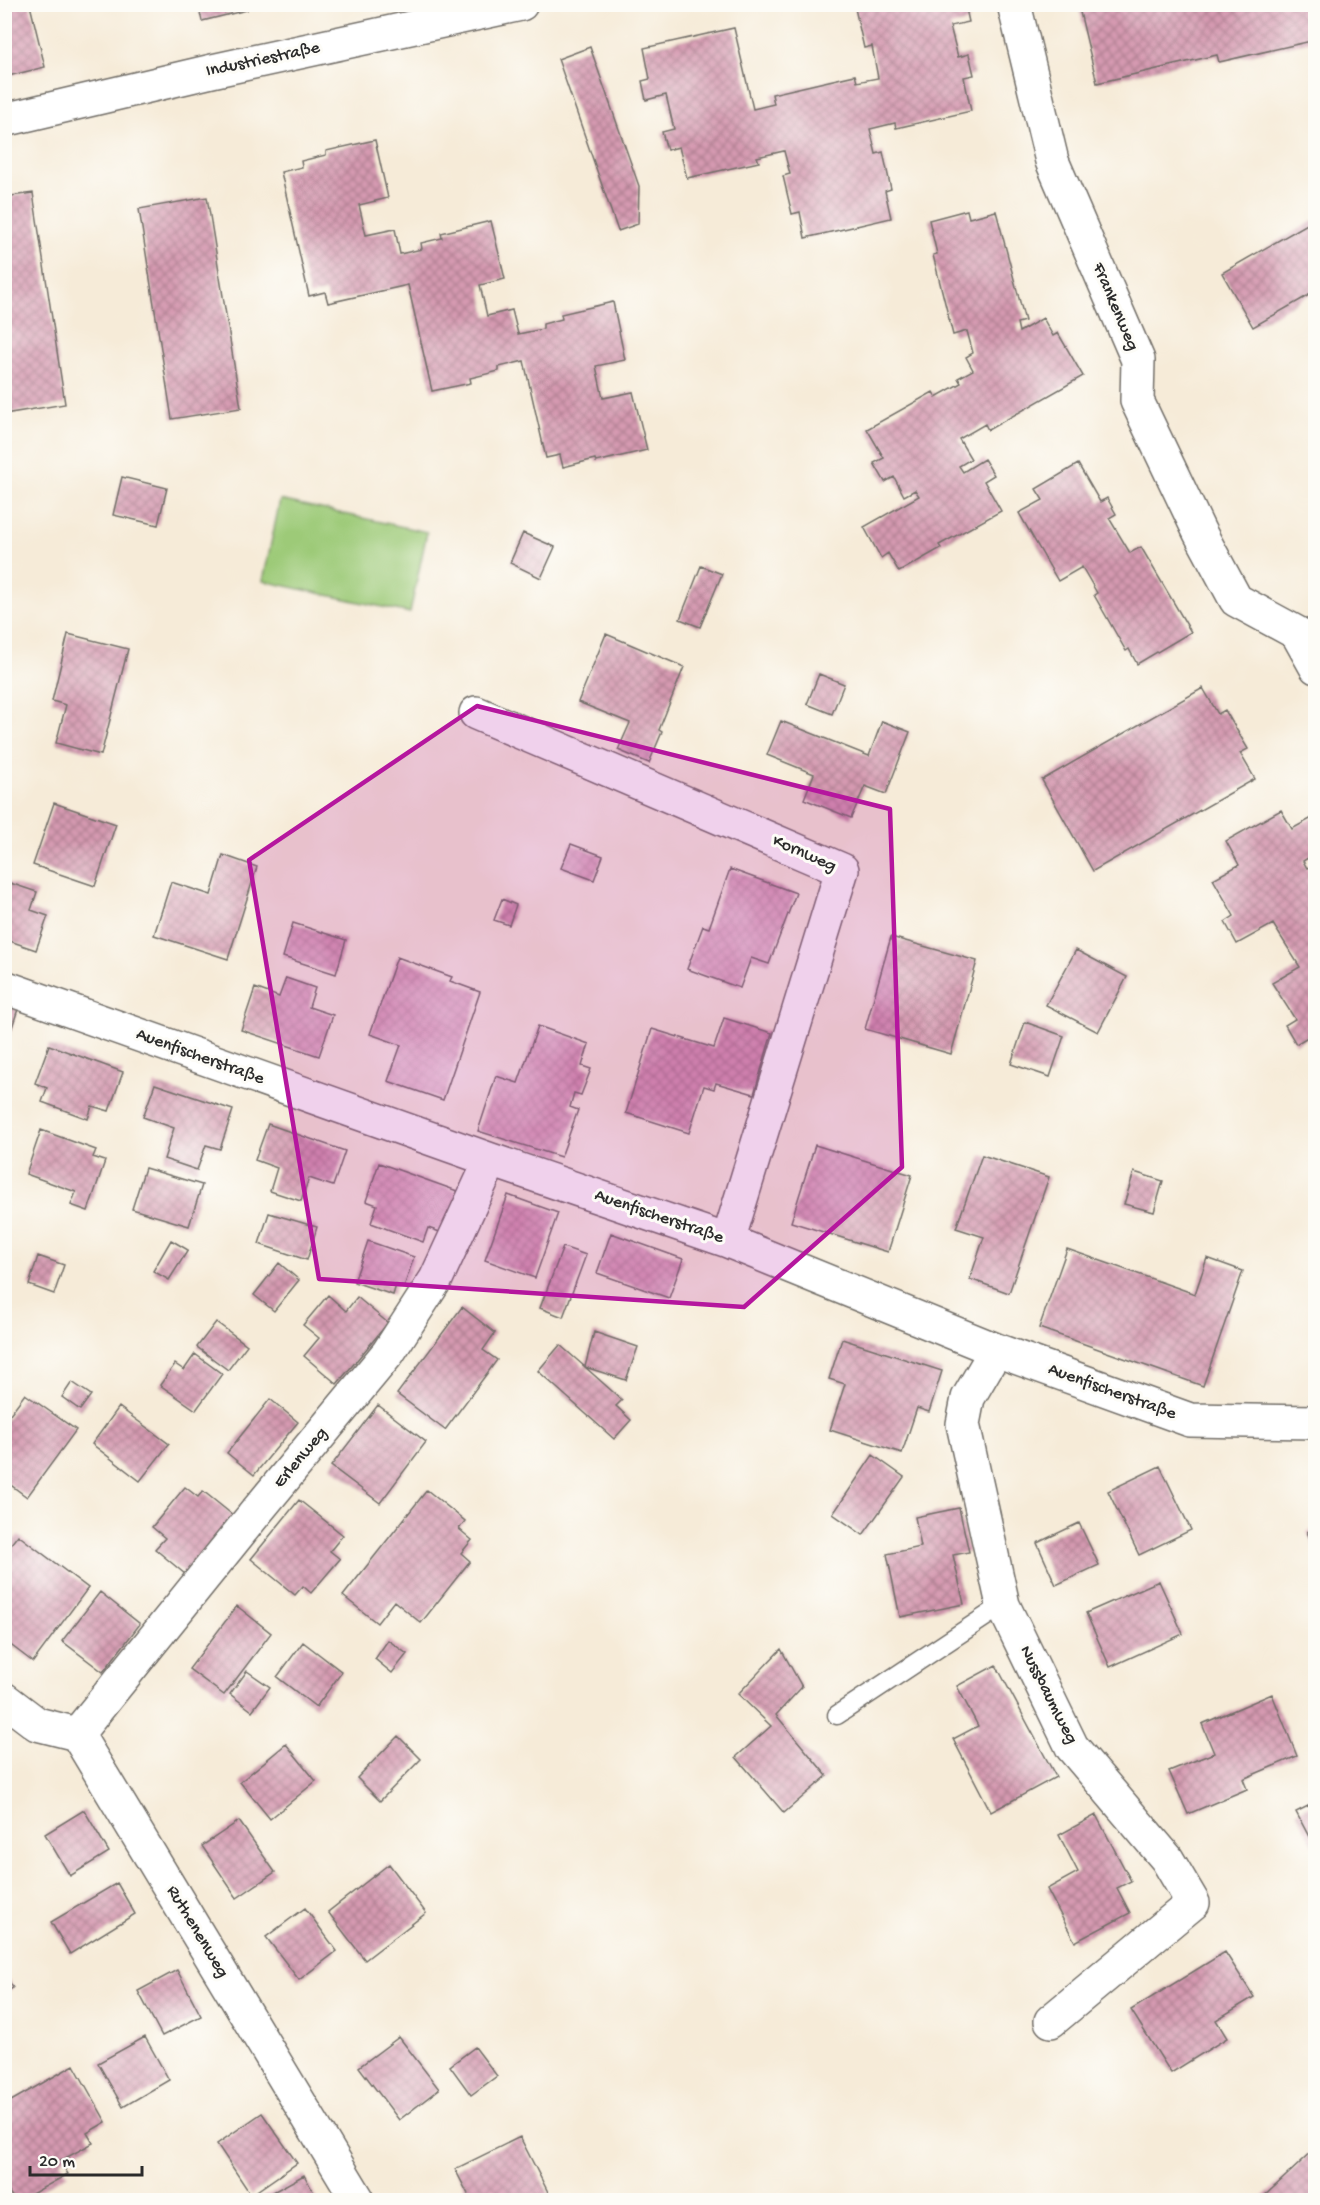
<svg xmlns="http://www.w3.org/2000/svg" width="1320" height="2205" viewBox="0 0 1320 2205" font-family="'Gochi Hand',sans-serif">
	<defs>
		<pattern id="building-cross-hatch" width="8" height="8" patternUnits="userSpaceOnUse" patternTransform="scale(1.5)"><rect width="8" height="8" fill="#d59ab1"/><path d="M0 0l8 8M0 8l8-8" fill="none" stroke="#ad7e90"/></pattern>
	</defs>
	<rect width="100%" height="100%" fill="#fdfcf7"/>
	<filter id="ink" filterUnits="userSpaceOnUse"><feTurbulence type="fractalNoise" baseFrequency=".0167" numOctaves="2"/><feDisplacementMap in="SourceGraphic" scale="12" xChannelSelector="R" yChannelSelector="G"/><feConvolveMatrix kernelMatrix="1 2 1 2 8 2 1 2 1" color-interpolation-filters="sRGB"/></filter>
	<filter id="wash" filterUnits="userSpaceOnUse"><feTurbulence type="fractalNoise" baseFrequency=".008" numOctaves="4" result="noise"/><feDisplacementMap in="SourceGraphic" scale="24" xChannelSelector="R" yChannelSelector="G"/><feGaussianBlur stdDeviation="1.35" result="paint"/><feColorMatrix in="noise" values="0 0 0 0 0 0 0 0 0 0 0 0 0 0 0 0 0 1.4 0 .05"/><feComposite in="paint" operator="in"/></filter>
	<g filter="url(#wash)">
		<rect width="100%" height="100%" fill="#f6ebd8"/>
		<path fill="#9dca78" stroke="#647a52" stroke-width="1.5" d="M 280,500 L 427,532 L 410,613 L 263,581 Z"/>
		<g id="blocks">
			<path fill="url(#building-cross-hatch)" d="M 198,4 L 245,4 L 247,10 L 202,21 Z
				M 854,4 L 965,4 L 969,22 L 950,26 L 958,57 L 969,54 L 974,75 L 964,77 L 971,111 L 896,128 L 895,123 L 870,129 L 876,154 L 883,152 L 891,189 L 885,191 L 891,218 L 805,238 L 800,212 L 792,214 L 783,176 L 790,174 L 784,151 L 757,157 L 759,162 L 687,178 L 679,147 L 667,150 L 662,132 L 674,129 L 666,95 L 646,100 L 642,81 L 650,79 L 644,48 L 734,28 L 753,109 L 774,104 L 772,94 L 855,75 L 857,82 L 878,78 L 872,46 L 864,48 Z
				M 1094,4 L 1316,4 L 1316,40 L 1219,62 L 1217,55 L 1097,83 L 1079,8 Z
				M 30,5 L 45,67 L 4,77 L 4,10 Z
				M 590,47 L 639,186 L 638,224 L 618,231 L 558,59 Z
				M 375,140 L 388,198 L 359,205 L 366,235 L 395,229 L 400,254 L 422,249 L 421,243 L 442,238 L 441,233 L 491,221 L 505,279 L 480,285 L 487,316 L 512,310 L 518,334 L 543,329 L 543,324 L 562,319 L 561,314 L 613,302 L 625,360 L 596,366 L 603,398 L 633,392 L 647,450 L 596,462 L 595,459 L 563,467 L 560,455 L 546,458 L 524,361 L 499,367 L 499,371 L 470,378 L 471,383 L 432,391 L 408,285 L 328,303 L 325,292 L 309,296 L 281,172 L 302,167 L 301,161 L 326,155 L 326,151 Z
				M 33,193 L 65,404 L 4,414 L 4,197 Z
				M 207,197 L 241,408 L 172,419 L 139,209 Z
				M 967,210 L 969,218 L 996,211 L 1025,321 L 1017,323 L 1019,332 L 1043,318 L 1053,336 L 1058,333 L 1083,376 L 988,430 L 985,424 L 959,439 L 971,459 L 959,466 L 963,472 L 984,459 L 994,475 L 984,481 L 1001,511 L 939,545 L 941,548 L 899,572 L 888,553 L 881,558 L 864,527 L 919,496 L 915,490 L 904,496 L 894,477 L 885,482 L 874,463 L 884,458 L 867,429 L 933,392 L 936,397 L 961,383 L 958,378 L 973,370 L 966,357 L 973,353 L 967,331 L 953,335 L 933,255 L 937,254 L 929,220 Z
				M 1316,219 L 1316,291 L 1253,327 L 1222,273 Z
				M 1078,464 L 1100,502 L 1107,498 L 1116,514 L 1109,518 L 1130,553 L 1141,547 L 1191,632 L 1137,664 L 1129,649 L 1126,651 L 1094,595 L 1097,593 L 1082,567 L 1058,581 L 1019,513 L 1043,500 L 1036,489 Z
				M 122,477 L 167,488 L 158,525 L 113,515 Z
				M 523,533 L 555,547 L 541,578 L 510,563 Z
				M 701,566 L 722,574 L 700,627 L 680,619 Z
				M 68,634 L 128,649 L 101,755 L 56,743 L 66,705 L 52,701 Z
				M 606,634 L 684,667 L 659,730 L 662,732 L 649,763 L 618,750 L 630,723 L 578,702 Z
				M 819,674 L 844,684 L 832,714 L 807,704 Z
				M 1203,688 L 1218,714 L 1225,710 L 1248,749 L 1240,753 L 1255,779 L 1093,871 L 1042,780 Z
				M 781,721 L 869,756 L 882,721 L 910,732 L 886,794 L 865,786 L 851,818 L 804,799 L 814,774 L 767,755 Z
				M 54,803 L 116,824 L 95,886 L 33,865 Z
				M 1281,810 L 1292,829 L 1312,818 L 1316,825 L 1316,853 L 1303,861 L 1307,868 L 1316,864 L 1316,1032 L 1296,1044 L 1285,1025 L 1295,1019 L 1272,983 L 1300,967 L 1273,924 L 1237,944 L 1225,922 L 1234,916 L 1213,879 L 1239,865 L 1226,841 Z
				M 571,844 L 603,856 L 594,880 L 561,868 Z
				M 223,855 L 257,867 L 228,959 L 154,935 L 171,882 L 211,895 Z
				M 730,869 L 796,893 L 769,964 L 751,958 L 740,988 L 687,969 L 703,926 L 709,928 Z
				M 4,881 L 37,892 L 31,910 L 48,916 L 36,950 L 4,939 Z
				M 502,899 L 516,905 L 509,925 L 494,920 Z
				M 293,923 L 346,940 L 336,974 L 283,957 Z
				M 891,937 L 977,961 L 951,1054 L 865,1029 Z
				M 1076,950 L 1127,977 L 1098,1032 L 1046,1005 Z
				M 397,957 L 452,977 L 450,981 L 480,992 L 443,1100 L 388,1081 L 401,1045 L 370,1034 Z
				M 286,978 L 315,988 L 309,1007 L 333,1015 L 319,1056 L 241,1030 L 255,988 L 279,997 Z
				M 4,1004 L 18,1009 L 5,1049 L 4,1049 Z
				M 724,1018 L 772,1033 L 754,1094 L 716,1083 L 714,1089 L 704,1086 L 689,1133 L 626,1113 L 652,1029 L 714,1048 Z
				M 1025,1022 L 1064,1036 L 1050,1077 L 1011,1064 Z
				M 538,1026 L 589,1044 L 582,1066 L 591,1069 L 581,1095 L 574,1093 L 570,1107 L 578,1110 L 561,1157 L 478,1131 L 496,1076 L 518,1083 Z
				M 49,1045 L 123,1072 L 109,1111 L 92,1106 L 88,1119 L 42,1102 L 47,1088 L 35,1083 Z
				M 155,1084 L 233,1110 L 220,1149 L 206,1145 L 197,1170 L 164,1159 L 174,1128 L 143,1117 Z
				M 268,1124 L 345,1151 L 333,1186 L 309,1178 L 301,1201 L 270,1191 L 277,1168 L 255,1160 Z
				M 41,1130 L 96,1150 L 93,1157 L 105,1161 L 88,1211 L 71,1205 L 76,1192 L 26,1174 Z
				M 815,1145 L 912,1175 L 888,1252 L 791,1222 Z
				M 982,1155 L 1049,1177 L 1009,1293 L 970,1279 L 984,1237 L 956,1228 Z
				M 379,1163 L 460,1192 L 446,1234 L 428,1228 L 423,1242 L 371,1223 L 377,1205 L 366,1201 Z
				M 145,1168 L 202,1185 L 189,1226 L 132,1209 Z
				M 1134,1172 L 1163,1181 L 1154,1212 L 1124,1204 Z
				M 508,1195 L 558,1213 L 535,1278 L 485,1260 Z
				M 269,1213 L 317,1227 L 307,1260 L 259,1244 Z
				M 611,1233 L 683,1259 L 669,1298 L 597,1273 Z
				M 171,1240 L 188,1250 L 169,1280 L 153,1271 Z
				M 368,1241 L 414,1257 L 404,1287 L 396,1285 L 393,1295 L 354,1282 Z
				M 563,1247 L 586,1255 L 563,1317 L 540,1308 Z
				M 1067,1249 L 1195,1294 L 1207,1258 L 1243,1271 L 1203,1386 L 1039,1328 Z
				M 38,1256 L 64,1265 L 54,1294 L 29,1285 Z
				M 279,1263 L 299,1280 L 274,1311 L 254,1295 Z
				M 328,1295 L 346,1311 L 357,1297 L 388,1323 L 337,1384 L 304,1356 L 319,1338 L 303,1325 Z
				M 462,1307 L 495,1333 L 483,1350 L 497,1360 L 445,1430 L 397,1394 Z
				M 216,1322 L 247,1345 L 228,1370 L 197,1347 Z
				M 594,1332 L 638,1347 L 626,1380 L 585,1367 L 622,1400 L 616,1406 L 631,1420 L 614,1439 L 538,1371 L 560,1345 L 585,1367 Z
				M 842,1339 L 942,1371 L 929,1412 L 917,1408 L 902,1453 L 830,1430 L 845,1384 L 829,1379 Z
				M 195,1354 L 222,1374 L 196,1410 L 160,1385 L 175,1364 L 184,1370 Z
				M 72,1382 L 91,1395 L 80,1410 L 62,1397 Z
				M 25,1394 L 76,1430 L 27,1497 L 4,1480 L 4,1422 Z
				M 270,1399 L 298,1422 L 254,1475 L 227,1453 Z
				M 378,1405 L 426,1442 L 380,1503 L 331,1466 Z
				M 119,1407 L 169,1444 L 140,1481 L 92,1444 Z
				M 873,1455 L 904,1477 L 863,1535 L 833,1514 Z
				M 1160,1466 L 1191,1530 L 1139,1555 L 1108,1491 Z
				M 185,1487 L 198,1497 L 203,1491 L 234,1516 L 185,1574 L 155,1549 L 165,1538 L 152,1527 Z
				M 427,1490 L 465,1521 L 459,1529 L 472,1540 L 461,1553 L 470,1561 L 421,1623 L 394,1601 L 377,1623 L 343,1596 Z
				M 299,1500 L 343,1535 L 330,1551 L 340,1559 L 311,1593 L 303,1586 L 295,1595 L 251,1559 Z
				M 959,1508 L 969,1552 L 953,1555 L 964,1604 L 900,1617 L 887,1554 L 921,1547 L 915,1517 Z
				M 1079,1523 L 1099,1565 L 1056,1585 L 1037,1543 Z
				M 1316,1528 L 1316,1552 L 1307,1532 Z
				M 18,1535 L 88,1588 L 33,1662 L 4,1640 L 4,1553 Z
				M 1159,1581 L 1183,1634 L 1110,1667 L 1086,1613 Z
				M 100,1592 L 140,1624 L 103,1672 L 62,1641 Z
				M 237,1606 L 271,1633 L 224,1695 L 189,1669 Z
				M 388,1640 L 407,1654 L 392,1673 L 375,1659 Z
				M 303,1642 L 342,1672 L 316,1707 L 277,1677 Z
				M 781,1649 L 802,1687 L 776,1715 L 827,1776 L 784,1813 L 736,1757 L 771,1726 L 738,1694 Z
				M 996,1665 L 1056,1777 L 991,1812 L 953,1739 L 978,1726 L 957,1686 Z
				M 247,1671 L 270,1687 L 252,1711 L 230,1694 Z
				M 1272,1694 L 1297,1756 L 1243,1779 L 1247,1789 L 1188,1814 L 1169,1771 L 1214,1753 L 1202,1724 Z
				M 398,1736 L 421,1759 L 380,1801 L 357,1778 Z
				M 286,1744 L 316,1781 L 270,1819 L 240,1782 Z
				M 1316,1802 L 1316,1850 L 1296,1812 Z
				M 84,1810 L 109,1852 L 70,1876 L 45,1834 Z
				M 1096,1815 L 1131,1881 L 1117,1888 L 1130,1913 L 1075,1942 L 1047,1889 L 1078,1872 L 1059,1835 Z
				M 239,1821 L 275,1872 L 237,1898 L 202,1846 Z
				M 389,1864 L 426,1913 L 365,1960 L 328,1912 Z
				M 117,1883 L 135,1914 L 70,1954 L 51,1922 Z
				M 305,1908 L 337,1951 L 299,1980 L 266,1937 Z
				M 1225,1952 L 1254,1997 L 1216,2020 L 1227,2038 L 1171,2073 L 1131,2010 Z
				M 177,1970 L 201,2016 L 162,2036 L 138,1991 Z
				M 4,1972 L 13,1988 L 4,1993 Z
				M 145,2037 L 169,2080 L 123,2107 L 98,2063 Z
				M 399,2037 L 439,2089 L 399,2120 L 359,2067 Z
				M 475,2047 L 497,2076 L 471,2095 L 450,2066 Z
				M 74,2065 L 106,2122 L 87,2133 L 93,2143 L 60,2161 L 68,2174 L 21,2200 L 14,2200 L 4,2184 L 4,2105 Z
				M 262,2113 L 297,2163 L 251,2195 L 217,2144 Z
				M 520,2137 L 552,2200 L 471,2200 L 455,2169 Z
				M 1316,2148 L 1316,2200 L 1260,2200 Z
				M 304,2175 L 318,2200 L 263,2200 L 262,2198 Z"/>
		</g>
	</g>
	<g filter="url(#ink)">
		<use href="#blocks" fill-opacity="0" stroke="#726e68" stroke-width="1.5"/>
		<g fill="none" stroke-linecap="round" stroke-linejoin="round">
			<g stroke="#726e68" stroke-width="21">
				<path id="lane" d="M 837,1715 L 1003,1605"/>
			</g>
			<g stroke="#726e68" stroke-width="36">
				<path id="street" d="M 1014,4 L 1052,161 L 1138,360 L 1137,401 L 1200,533 L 1236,600 L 1297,633 L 1316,667
					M 4,120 L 212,71 L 521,4
					M 476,713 L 842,870 L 728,1241
					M 4,987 L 491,1160 L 728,1241 L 996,1350 L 1190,1420 L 1316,1422
					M 996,1350 L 968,1398 L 963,1424 L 1003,1605 L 1072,1747 L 1167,1859 L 1193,1903 L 1051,2021
					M 4,1699 L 37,1724 L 77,1734 L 358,2200
					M 77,1734 L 257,1511 L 388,1353 L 436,1279 L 491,1160"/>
			</g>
			<use href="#lane" stroke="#fff" stroke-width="18"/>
			<use href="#street" stroke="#fff" stroke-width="33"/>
		</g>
	</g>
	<path fill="#b5179e" fill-opacity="0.2" stroke="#b5179e" stroke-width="4.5" stroke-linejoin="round" d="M 477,706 L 890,809 L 902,1167 L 744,1307 L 319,1279 L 249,860 Z"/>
	<g text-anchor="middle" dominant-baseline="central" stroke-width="6" stroke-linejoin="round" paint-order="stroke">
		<g font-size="18" fill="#2b2b2b" stroke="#fdfcf7">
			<text transform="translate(263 60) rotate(-12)">Industriestraße</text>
			<text transform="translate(1115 307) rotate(67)">Frankenweg</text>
			<text transform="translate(804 854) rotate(24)">Kornweg</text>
			<text transform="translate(200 1057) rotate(20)">Auenfischerstraße</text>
			<text transform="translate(659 1217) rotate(19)">Auenfischerstraße</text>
			<text transform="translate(1112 1392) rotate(20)">Auenfischerstraße</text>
			<text transform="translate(301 1458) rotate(-50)">Erlenweg</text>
			<text transform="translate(1048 1695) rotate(63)">Nussbaumweg</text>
			<text transform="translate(197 1932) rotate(59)">Ruthenenweg</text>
		</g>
	</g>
	<rect width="1320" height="2205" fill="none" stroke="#fdfcf7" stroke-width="24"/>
	<path d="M30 2166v9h112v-9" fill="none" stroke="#2b2b2b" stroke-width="3"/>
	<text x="39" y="2166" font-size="18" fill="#2b2b2b" stroke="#fdfcf7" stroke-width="4.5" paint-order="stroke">20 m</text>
</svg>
